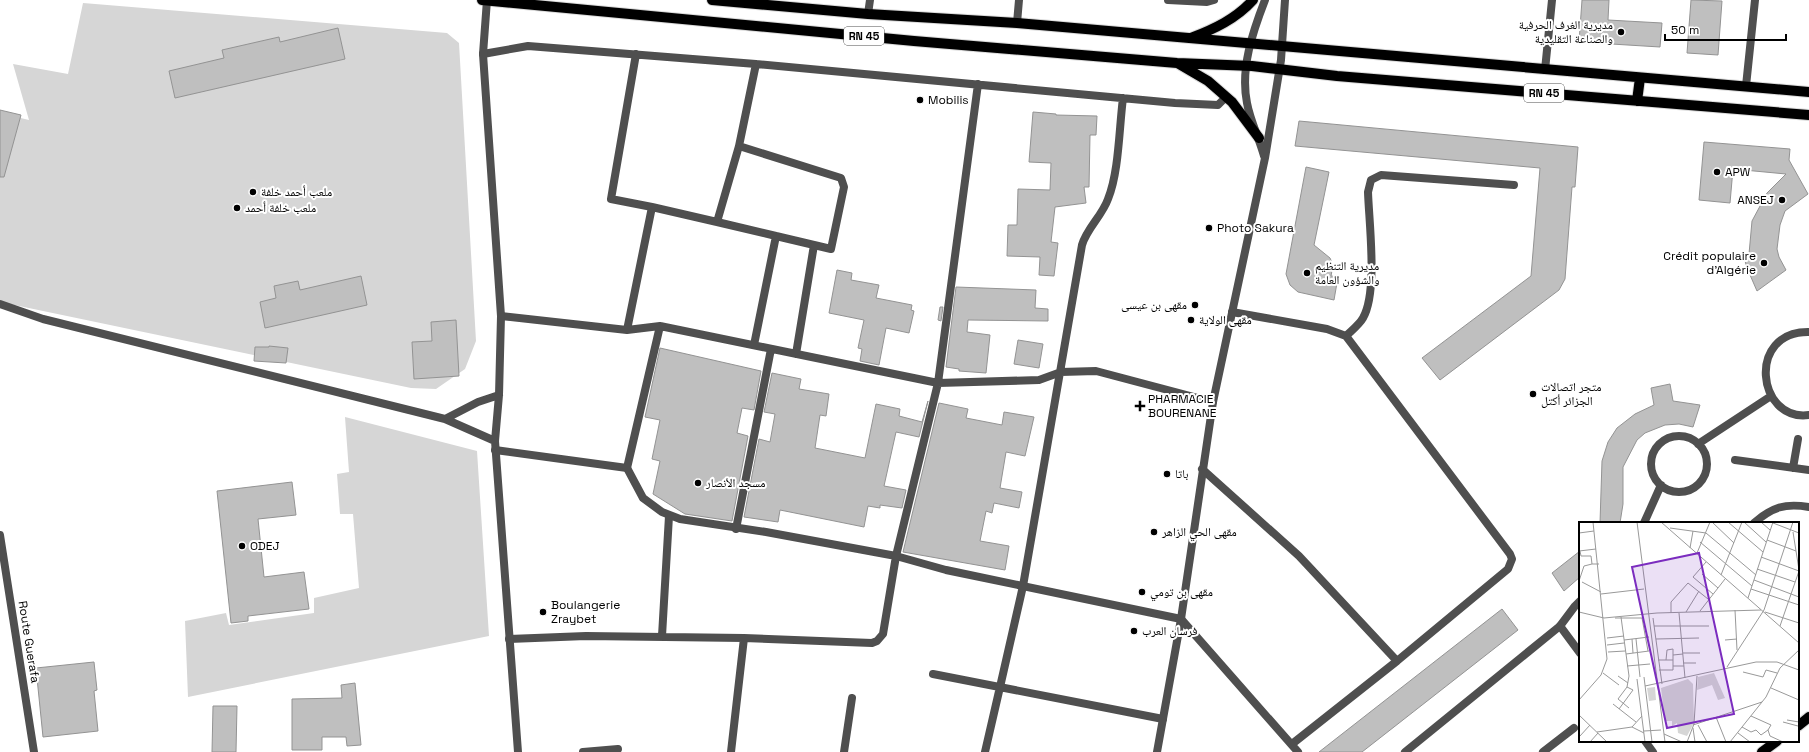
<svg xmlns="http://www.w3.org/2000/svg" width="1809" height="752" viewBox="0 0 1809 752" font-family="'Space Grotesk','Noto Naskh Arabic',sans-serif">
	<rect width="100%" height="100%" fill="#fff"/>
	<path fill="#d6d6d6" d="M 83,3 L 447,33 L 459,43 L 476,341 L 465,369 L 436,389 L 411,388 L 0,302 L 0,113 L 29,120 L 13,64 L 68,74 Z
		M 345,417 L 477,451 L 489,636 L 188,697 L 185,621 L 226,613 L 229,625 L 314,613 L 314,598 L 359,588 L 353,514 L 340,514 L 337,474 L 349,472 Z"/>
	<path fill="#bfbfbf" stroke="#939393" d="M 1582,0 L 1609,0 L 1608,20 L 1662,23 L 1660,47 L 1579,42 Z
		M 1691,0 L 1722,1 L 1718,55 L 1687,53 Z
		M 338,28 L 345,59 L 175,98 L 169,71 L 224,58 L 222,50 L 279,37 L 280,42 Z
		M 0,110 L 21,115 L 4,177 L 0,177 Z
		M 1033,112 L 1056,114 L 1056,115 L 1097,116 L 1096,135 L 1090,135 L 1089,187 L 1084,187 L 1086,203 L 1055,207 L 1051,242 L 1058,243 L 1054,276 L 1039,275 L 1040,257 L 1007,256 L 1008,225 L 1017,225 L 1018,189 L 1050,190 L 1051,163 L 1029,162 Z
		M 1299,121 L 1578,147 L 1575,187 L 1572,187 L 1565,279 L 1559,290 L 1440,380 L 1422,358 L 1531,276 L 1540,168 L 1295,146 Z
		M 1704,142 L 1790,149 L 1789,160 L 1808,194 L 1785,211 L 1780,225 L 1777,249 L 1779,257 L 1786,270 L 1757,291 L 1747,268 L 1743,254 L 1749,254 L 1752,221 L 1767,193 L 1786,174 L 1733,169 L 1730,203 L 1699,200 Z
		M 1306,167 L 1329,172 L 1314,245 L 1330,258 L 1333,265 L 1331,276 L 1338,277 L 1334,300 L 1298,292 L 1290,285 L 1286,274 Z
		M 837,270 L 852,273 L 851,280 L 879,285 L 876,298 L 912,305 L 911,310 L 914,311 L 909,333 L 886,328 L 879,365 L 860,361 L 862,349 L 858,348 L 864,320 L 829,313 Z
		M 361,276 L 367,305 L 265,328 L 260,302 L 276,298 L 274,286 L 298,281 L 300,290 Z
		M 956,287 L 1036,290 L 1035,308 L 1048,309 L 1048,321 L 968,320 L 967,332 L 990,335 L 986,373 L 959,371 L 959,369 L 946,367 Z
		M 940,307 L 943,307 L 941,321 L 938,320 Z
		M 456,320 L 459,376 L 414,379 L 412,342 L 432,341 L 431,322 Z
		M 1018,340 L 1043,344 L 1039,368 L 1014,364 Z
		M 269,346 L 288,348 L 286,363 L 254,361 L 255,347 L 269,347 Z
		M 660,348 L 761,371 L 754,410 L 742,408 L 737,433 L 748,436 L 732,521 L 685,514 L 653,494 L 660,461 L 652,459 L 660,420 L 645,417 Z
		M 772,373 L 801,379 L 799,389 L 829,394 L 826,416 L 820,415 L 815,448 L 865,458 L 876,404 L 900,409 L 899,416 L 922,422 L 928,401 L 919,437 L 896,432 L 884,486 L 906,490 L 902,508 L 880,505 L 880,508 L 868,506 L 864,527 L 780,510 L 778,522 L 744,517 L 759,439 L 770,442 L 775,414 L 764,412 Z
		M 1670,384 L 1673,401 L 1700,405 L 1693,427 L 1679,424 L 1665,425 L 1645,433 L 1637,440 L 1623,467 L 1623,504 L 1620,523 L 1600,523 L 1602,461 L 1608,442 L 1617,428 L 1635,414 L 1654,405 L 1651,388 Z
		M 939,403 L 968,409 L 966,418 L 1002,425 L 1004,412 L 1034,417 L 1025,456 L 1006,452 L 1000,488 L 1022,492 L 1019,508 L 994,503 L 992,513 L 986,511 L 980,541 L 1009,546 L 1005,570 L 903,552 Z
		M 292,482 L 296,515 L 258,519 L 264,577 L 304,572 L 309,609 L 248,616 L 248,621 L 231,623 L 217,491 Z
		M 1580,551 L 1580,577 L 1564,591 L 1552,573 Z
		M 1502,609 L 1518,630 L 1362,752 L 1319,752 Z
		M 94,662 L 97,690 L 94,691 L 98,731 L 43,737 L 36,668 Z
		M 355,683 L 361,745 L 347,746 L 346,737 L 322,737 L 322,750 L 292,750 L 292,699 L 342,698 L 341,685 Z
		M 213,706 L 237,706 L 236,752 L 212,752 Z"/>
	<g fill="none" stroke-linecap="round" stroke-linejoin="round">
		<g stroke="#dbdbdb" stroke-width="12">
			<path id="primary" d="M 482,0 L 914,41 L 1177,63 L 1252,66 L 1337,76 L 1809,115
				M 712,0 L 868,14 L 1017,23 L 1809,92
				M 1191,38 C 1214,29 1236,19 1253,0
				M 1179,64 L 1208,81 L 1232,102 L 1259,138
				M 1637,101 L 1640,78
				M 1798,726 L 1809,717
				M 1762,752 L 1777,741"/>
		</g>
		<path stroke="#4f4f4f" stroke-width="8" d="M 1746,86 L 1755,0
			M 1809,332 C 1746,331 1757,422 1809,415
			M 1346,336 C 1351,331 1359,325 1363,318 C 1378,292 1369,223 1368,192 L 1371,180 L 1381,175 L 1514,185
			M1651 464a28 28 0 1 1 56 0a28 28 0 1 1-56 0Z
			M 1698,444 L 1771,396
			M 495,450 L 627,468 L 643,498 L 662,512 L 680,519 L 766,532 L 896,556 L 946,570 L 1181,619
			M 1735,460 L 1809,470
			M 1793,468 L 1798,439
			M 1644,523 L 1661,485
			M 1754,523 C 1772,507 1785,503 1809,507
			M 1560,626 L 1575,606 L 1580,601
			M 662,636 L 669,516
			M 744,638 L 872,643 L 877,641 L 883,634 L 896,556
			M 509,639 L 586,636 L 744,638 L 731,752
			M 933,674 L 1163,719
			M 844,752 L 852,698
			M 985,752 L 1000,687"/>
		<path stroke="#4f4f4f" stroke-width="8" d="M 1168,0 L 1207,2 L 1214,0
			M 868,14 L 870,0
			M 1017,23 L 1019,0
			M 483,54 L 528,46 L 756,64 L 1175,103 L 1218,105 L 1226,97
			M 636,54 L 611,199 L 652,207
			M 1545,70 L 1552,0
			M 739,146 L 841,178 L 844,187 L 831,249 L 776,236
			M 717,222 L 776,236 L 754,345
			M 1232,312 L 1327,329 L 1346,336 L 1510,554 L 1512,559 L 1508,569 L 1397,661 L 1292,744
			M 501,316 L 627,330 L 660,326 L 938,383 L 1039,380 L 1061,372 L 1096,371 L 1213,402
			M 627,330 L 652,207 L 717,222 L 739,146 L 756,64
			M 796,354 L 814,245
			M 627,468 L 660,326
			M 1202,469 L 1299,556 L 1397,661
			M 736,529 L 771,349
			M 0,535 L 34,752
			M 896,556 L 938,383 L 978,84
			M 1181,619 L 1298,752
			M 1000,687 L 1023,586 L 1082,245 C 1087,228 1102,216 1108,199 C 1119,172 1119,129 1123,98
			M 1645,741 L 1653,752
			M 583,752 L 618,749
			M 1405,752 L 1560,626 L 1580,653
			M 1543,752 L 1574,728"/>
		<path stroke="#4f4f4f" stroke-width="8" d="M 487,0 L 483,54 L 501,316 L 499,395 L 495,441 L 518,752
			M 1264,156 C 1259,138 1250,120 1247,103 C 1240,68 1253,31 1265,0
			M 0,304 L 43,319 L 445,419 L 495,441
			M 445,419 L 478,402 L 499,395
			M 1157,752 L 1181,619 L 1213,402 L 1265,158 L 1281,60 L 1285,0"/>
		<use href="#primary" stroke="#000" stroke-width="10"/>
	</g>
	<g fill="#000" stroke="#fff" stroke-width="1.5">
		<circle cx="1621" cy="32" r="4"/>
		<circle cx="920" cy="100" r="4"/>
		<circle cx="1717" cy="172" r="4"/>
		<circle cx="253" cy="192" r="4"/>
		<circle cx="1782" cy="200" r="4"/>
		<circle cx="237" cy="208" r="4"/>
		<circle cx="1209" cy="228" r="4"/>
		<circle cx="1764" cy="263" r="4"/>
		<circle cx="1307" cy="273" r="4"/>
		<circle cx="1195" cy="305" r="4"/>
		<circle cx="1191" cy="320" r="4"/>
		<circle cx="1533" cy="394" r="4"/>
		<path d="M1138 400h4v4h4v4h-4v4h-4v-4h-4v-4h4z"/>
		<circle cx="1167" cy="474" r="4"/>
		<circle cx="698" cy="483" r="4"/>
		<circle cx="1154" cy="532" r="4"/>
		<circle cx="242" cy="546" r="4"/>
		<circle cx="1142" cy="592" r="4"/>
		<circle cx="543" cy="612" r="4"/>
		<circle cx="1134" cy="631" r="4"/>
	</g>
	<g text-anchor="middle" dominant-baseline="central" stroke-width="4" stroke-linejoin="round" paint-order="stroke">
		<g fill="#fff" stroke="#4c4c4c" stroke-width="1">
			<rect x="844" y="27" width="40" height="18" rx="3"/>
			<rect x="1524" y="84" width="40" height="18" rx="3"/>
		</g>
		<g font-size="11" font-weight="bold" fill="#000">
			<text x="864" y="36">RN 45</text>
			<text x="1544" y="93">RN 45</text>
		</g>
		<g font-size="12" fill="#000" stroke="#fff" text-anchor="start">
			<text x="1613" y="25" text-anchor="end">مديرية الغرف الحرفية<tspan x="1613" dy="14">والصناعة التقليدية</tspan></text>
			<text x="928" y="100">Mobilis</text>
			<text x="1725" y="172">APW</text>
			<text x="261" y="192">ملعب أحمد خلفة</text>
			<text x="1774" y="200" text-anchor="end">ANSEJ</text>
			<text x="245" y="208">ملعب خلفة أحمد</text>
			<text x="1217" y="228">Photo Sakura</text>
			<text x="1756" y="256" text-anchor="end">Crédit populaire<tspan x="1756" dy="14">d'Algérie</tspan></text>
			<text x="1315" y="266">مديرية التنظيم<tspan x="1315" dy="14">والشؤون العامة</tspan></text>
			<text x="1187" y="305" text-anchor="end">مقهى بن عيسى</text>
			<text x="1199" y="320">مقهى الولاية</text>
			<text x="1541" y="387">متجر اتصالات<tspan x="1541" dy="14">الجزائر أكتل</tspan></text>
			<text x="1148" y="399">PHARMACIE<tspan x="1148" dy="14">BOURENANE</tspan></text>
			<text x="1175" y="474">باتا</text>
			<text x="706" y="483">مسجد الأنصار</text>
			<text x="1162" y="532">مقهى الحي الزاهر</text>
			<text x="250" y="546">ODEJ</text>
			<text x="1150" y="592">مقهى بن تومي</text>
			<text x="551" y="605">Boulangerie<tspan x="551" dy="14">Zraybet</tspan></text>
			<text x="1142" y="631">فرسان العرب</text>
		</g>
		<g font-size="12" fill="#000" stroke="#fff">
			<text transform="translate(29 642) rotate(81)">Route Guerafa</text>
		</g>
	</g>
	<g transform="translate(1579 522)">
		<rect width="220" height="220" fill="#fff"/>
		<path d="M 135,151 L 146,176 L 139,178 L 133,163 L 118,168 L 119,155 ZM 109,157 L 114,162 L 115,201 L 108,214 L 99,211 L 98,201 L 93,204 L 93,199 L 86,199 L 82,166 ZM 76,165 L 77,178 L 70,179 L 68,166 Z" fill="#d6d6d6"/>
		<path fill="none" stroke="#999" stroke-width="1" d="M 58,0 L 86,220M 82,0 L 220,121M 133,0 L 155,21M 149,0 L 184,30M 165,0 L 187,20M 182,0 L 191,8M 194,1 L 220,11M 91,6 L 127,11 L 177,53M 214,10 L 220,48M 0,11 L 15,9M 188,18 L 217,29M 121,20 L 173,64M 111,26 L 114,9M 0,29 L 17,27M 1,29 L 2,34 L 12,34 L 13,42 L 20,42M 118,31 L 131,0M 182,35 L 220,49M 127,40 L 114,55 L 134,72M 178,47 L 216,60M 123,52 L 139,66M 142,53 L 163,0M 175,58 L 220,75M 0,59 L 5,44 L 13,42M 3,60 L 22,70M 172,67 L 220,83M 22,72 L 65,67M 169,76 L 194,0M 156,88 L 158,128M 121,89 L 146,57M 0,90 L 25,96 L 78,91 L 182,88M 107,90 L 120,69M 186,90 L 220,101M 92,91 L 92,80 L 109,61 L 129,77M 100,91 L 106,156M 36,96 L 63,96 L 69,129M 74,96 L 83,162M 75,104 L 130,104M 201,104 L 220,49M 28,116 L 45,114M 53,117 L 54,131M 57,117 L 61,155M 77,117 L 120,116M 45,118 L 70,115M 146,118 L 158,117M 28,123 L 45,121M 29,130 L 46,129M 104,131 L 121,131M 47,132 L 70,129M 79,138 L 94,138 L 94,144 L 105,144M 87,138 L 88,128 L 94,127 L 94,133M 94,138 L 94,133 L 104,132M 104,141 L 117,141M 48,144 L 71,142M 148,145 L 185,88 L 214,0M 80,148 L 94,148 L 94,144M 164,150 L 184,155 L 187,148 L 198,151M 24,151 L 40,163M 39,154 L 49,161M 65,155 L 73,220M 58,157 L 66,220M 66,164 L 177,140 L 198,140 L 220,148M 48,165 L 39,177 L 50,186M 192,166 L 220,178M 0,178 L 22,153 L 28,137 L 14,0M 34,182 L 57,200M 40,187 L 54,168 L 48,165 L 50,154 L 42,95M 0,193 L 28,220M 172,194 L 192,203 L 189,208 L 191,214 L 204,220M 137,195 L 147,220M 208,198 L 220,200M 204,200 L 219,204M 114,203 L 183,180M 119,203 L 128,220M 53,205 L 65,211M 163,205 L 172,210 L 177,208 L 182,213 L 189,208M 114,206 L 116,220M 65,209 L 82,208M 18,210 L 53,205 L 63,194M 159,211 L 171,220M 85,212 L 103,220M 1,214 L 11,203M 11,220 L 19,211M 108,220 L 115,202 L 118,154M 151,220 L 187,175 L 201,146 L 220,128"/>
		<path fill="#7b2cbf" fill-opacity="0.15" stroke="#7b2cbf" stroke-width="2" d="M 120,31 L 155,192 L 88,206 L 53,45 Z"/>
		<rect width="220" height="220" fill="none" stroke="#000" stroke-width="2"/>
	</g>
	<path d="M1665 34v6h121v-6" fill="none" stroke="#000000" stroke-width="2"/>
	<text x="1671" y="34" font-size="12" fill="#000000" stroke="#ffffff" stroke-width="3" paint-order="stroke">50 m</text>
</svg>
